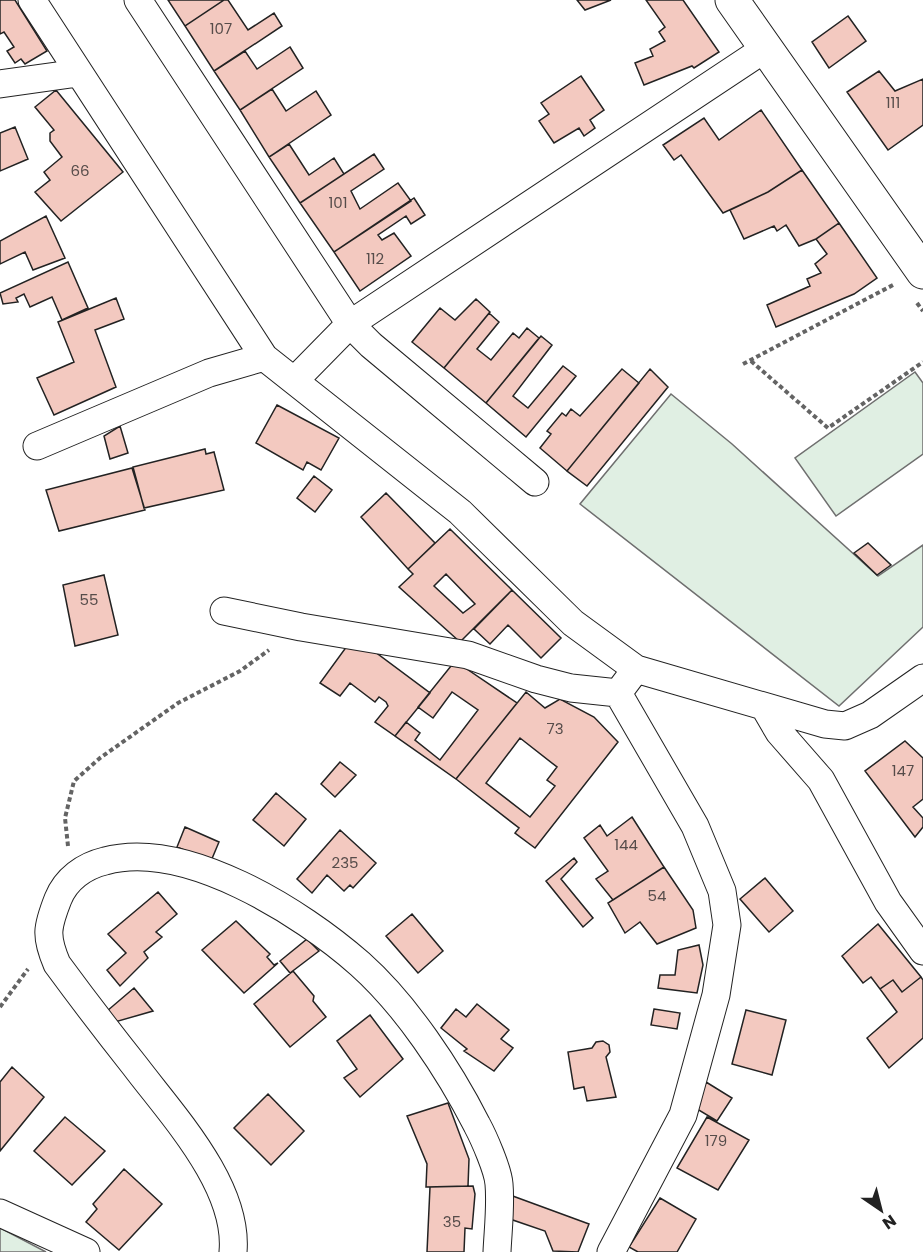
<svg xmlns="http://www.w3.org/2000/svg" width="923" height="1252" viewBox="0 0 923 1252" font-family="Poppins,sans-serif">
	<rect width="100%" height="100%" fill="#fff"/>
	<path fill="#e0efe3" stroke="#6f6f6f" stroke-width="1.5" d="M 915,372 L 923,383 L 923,454 L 836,516 L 795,458 Z
		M 671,394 L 732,444 L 878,576 L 923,545 L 923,627 L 839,706 L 580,504 Z
		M 0,1228 L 46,1252 L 0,1252 Z"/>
	<path fill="#f3c9c0" stroke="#222" stroke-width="1.5" fill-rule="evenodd" d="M 0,0 L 15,0 L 47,51 L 25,64 L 21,59 L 15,63 L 7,51 L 14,47 L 4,32 L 0,34 Z
		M 168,0 L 224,0 L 185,26 Z
		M 224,0 L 228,0 L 248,30 L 274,13 L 282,26 L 214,71 L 185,26 Z
		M 577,0 L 611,0 L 585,10 Z
		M 646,0 L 683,0 L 719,52 L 694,68 L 692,66 L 644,85 L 635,63 L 653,56 L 650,49 L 665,41 L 659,32 L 665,27 Z
		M 848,16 L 866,41 L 829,68 L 812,42 Z
		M 290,47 L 303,68 L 240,110 L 214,71 L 245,51 L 257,69 Z
		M 879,71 L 895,91 L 923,79 L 923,125 L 888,150 L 847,92 Z
		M 581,76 L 604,110 L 590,120 L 595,128 L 584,136 L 579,128 L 554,143 L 539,121 L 549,114 L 541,103 Z
		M 272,89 L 286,111 L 316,91 L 331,115 L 269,157 L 240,110 Z
		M 56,90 L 123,172 L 61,221 L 35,192 L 50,180 L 44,172 L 62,157 L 50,141 L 50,133 L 54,130 L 35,107 Z
		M 761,110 L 802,170 L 768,192 L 723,213 L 681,155 L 674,160 L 663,145 L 704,118 L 719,140 Z
		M 15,127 L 28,159 L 0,171 L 0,133 Z
		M 289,144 L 309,175 L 334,158 L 344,174 L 300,203 L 269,157 Z
		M 374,154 L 384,169 L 351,191 L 360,209 L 398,183 L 411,201 L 334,252 L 300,203 Z
		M 802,170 L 839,223 L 816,239 L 799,246 L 786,225 L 777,231 L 774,226 L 744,239 L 730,210 L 768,192 Z
		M 414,198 L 425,215 L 411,224 L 406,216 L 378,235 L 382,240 L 394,233 L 411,256 L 360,291 L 334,252 Z
		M 46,216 L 65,258 L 33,270 L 25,252 L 0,264 L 0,241 Z
		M 839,223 L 877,278 L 854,294 L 776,327 L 767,305 L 810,286 L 807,279 L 821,273 L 815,264 L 827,254 L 816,239 Z
		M 68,262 L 88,308 L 62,320 L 52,297 L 30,307 L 24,294 L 16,298 L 18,302 L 3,304 L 0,293 Z
		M 116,298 L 124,319 L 95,330 L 116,387 L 54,415 L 37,378 L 74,362 L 58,322 Z
		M 476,299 L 490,312 L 444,368 L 412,342 L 440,308 L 455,320 Z
		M 489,313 L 499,322 L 477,349 L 491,360 L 513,333 L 519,338 L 527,328 L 539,338 L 486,403 L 444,368 Z
		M 541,336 L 552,345 L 513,396 L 528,408 L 563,366 L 576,376 L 526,437 L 486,403 Z
		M 622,369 L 639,383 L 567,471 L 540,448 L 551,434 L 547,431 L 562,413 L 566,416 L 571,409 L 580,416 Z
		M 650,369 L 668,387 L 587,486 L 567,471 Z
		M 277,405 L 339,438 L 321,470 L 307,462 L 303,470 L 256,443 Z
		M 120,426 L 128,453 L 110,459 L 104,436 Z
		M 205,449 L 206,454 L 214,452 L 224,490 L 144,508 L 133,467 Z
		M 132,468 L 145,510 L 59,531 L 46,490 Z
		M 314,476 L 332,490 L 315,512 L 297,498 Z
		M 386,493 L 435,543 L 408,569 L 361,517 Z
		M 450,529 L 512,590 L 460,642 L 399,587 L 413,574 L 408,569 ZM 446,574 L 475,604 L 463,613 L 434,586 Z
		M 868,543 L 891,565 L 877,575 L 854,553 Z
		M 104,575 L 118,635 L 75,646 L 63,585 Z
		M 512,590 L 561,638 L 541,658 L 508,625 L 490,644 L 474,629 Z
		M 347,646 L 371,649 L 430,693 L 395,736 L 375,722 L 388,706 L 386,702 L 379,697 L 375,702 L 350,683 L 340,696 L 320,683 Z
		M 455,661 L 517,703 L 456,779 L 395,736 L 406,722 L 420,733 L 415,740 L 440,760 L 478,710 L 452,692 L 433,718 L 418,707 Z
		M 526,692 L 545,708 L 560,699 L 594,717 L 618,742 L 535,848 L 515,833 L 519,828 L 456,779 ZM 520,738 L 557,767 L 547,780 L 555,786 L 530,817 L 486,783 Z
		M 905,741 L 923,758 L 923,799 L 913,807 L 923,818 L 923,827 L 915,837 L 865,771 Z
		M 340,762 L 356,775 L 335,797 L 321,784 Z
		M 276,793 L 306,819 L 284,846 L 253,820 Z
		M 632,817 L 664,867 L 613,900 L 596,879 L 608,871 L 584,838 L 600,825 L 607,836 Z
		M 185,827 L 219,842 L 211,861 L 177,847 Z
		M 340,830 L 376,863 L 353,888 L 350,885 L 344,891 L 327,875 L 312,893 L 297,879 Z
		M 574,858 L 577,862 L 561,879 L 593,918 L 583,927 L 546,881 Z
		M 664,867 L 693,910 L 696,928 L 657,944 L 640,922 L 625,933 L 608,903 Z
		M 765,878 L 793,911 L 769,932 L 740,899 Z
		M 158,892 L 177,914 L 156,932 L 162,937 L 144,952 L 148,958 L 120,986 L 107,970 L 126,953 L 108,934 Z
		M 412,914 L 443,951 L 418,973 L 386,936 Z
		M 236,921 L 270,954 L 267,957 L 274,965 L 278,963 L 244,993 L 202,950 Z
		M 878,924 L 921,977 L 902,992 L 893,980 L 880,989 L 871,977 L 863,983 L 842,956 Z
		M 307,939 L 319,951 L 290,973 L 280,961 Z
		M 699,945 L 703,965 L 697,993 L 658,988 L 660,975 L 675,975 L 678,950 Z
		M 293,971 L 314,996 L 313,1001 L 326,1017 L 290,1047 L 254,1004 Z
		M 921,977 L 923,980 L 923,1038 L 889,1068 L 867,1038 L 897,1012 L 880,989 L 893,980 L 902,992 Z
		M 134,988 L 153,1011 L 115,1022 L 107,1011 Z
		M 477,1004 L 509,1030 L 501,1039 L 513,1048 L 494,1071 L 464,1051 L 467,1049 L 441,1028 L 456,1009 L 466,1017 Z
		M 654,1009 L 680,1013 L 677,1029 L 651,1025 Z
		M 746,1010 L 786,1020 L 772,1075 L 732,1064 Z
		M 370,1015 L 403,1059 L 360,1097 L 344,1078 L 357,1069 L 337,1041 Z
		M 603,1041 L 609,1045 L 610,1052 L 606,1057 L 616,1097 L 587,1101 L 584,1087 L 574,1089 L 568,1052 L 592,1048 L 596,1042 Z
		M 12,1067 L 44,1097 L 0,1151 L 0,1082 Z
		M 706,1082 L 732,1098 L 717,1121 L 692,1106 Z
		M 268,1094 L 304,1131 L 271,1165 L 234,1128 Z
		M 448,1103 L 469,1159 L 468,1186 L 426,1187 L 427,1164 L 407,1116 Z
		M 65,1117 L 105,1151 L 72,1185 L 34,1151 Z
		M 707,1117 L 749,1140 L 718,1190 L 677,1168 Z
		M 124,1169 L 162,1204 L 119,1250 L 86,1222 L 97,1209 L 93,1204 Z
		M 473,1186 L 475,1194 L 472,1229 L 465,1228 L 464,1252 L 427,1252 L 430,1187 Z
		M 510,1195 L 589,1224 L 578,1252 L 553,1251 L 545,1231 L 507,1218 Z
		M 660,1198 L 696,1219 L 677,1252 L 638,1252 L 629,1247 Z"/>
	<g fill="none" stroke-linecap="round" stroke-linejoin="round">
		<g stroke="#222" stroke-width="29">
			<path id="street" d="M 32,0 L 264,357 L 460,512 L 573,623 L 636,669 L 825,724 L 845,726 L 870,715 L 923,678
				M 138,0 L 350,324 L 371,345 L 535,482
				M 0,84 L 78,73
				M 295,380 L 350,324 L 766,48
				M 37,446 L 209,373 L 264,357
				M 224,611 L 301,627 L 468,655 L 536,679 L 571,688 L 618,693
				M 765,708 L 779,732 L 821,780 L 888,902 L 923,951
				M 0,1213 L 86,1252
				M 233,1252 C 239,1186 172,1115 135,1066 C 108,1032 82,998 57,964 C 45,936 47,927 58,899 C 66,879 84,866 105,861 C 185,839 301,912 360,964 C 406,1005 449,1070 477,1125 C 484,1138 498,1170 499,1184 C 501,1206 498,1230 497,1252
				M 611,1252 L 683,1115 L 716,995 L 727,925 L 722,891 L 695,826 L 618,693 L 636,669"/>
		</g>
		<g stroke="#222" stroke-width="35">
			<path id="secondary" d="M 732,0 L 923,272"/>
		</g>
		<path stroke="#646464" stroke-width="4" stroke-dasharray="4.5 3" stroke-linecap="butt" d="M 917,303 L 923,311
			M 751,361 L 828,428 L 923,362
			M 743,364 L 893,285
			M 68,846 L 65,818 L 74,781 L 100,758 L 178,703 L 240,671 L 269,650
			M 0,1007 L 28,969"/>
		<use href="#street" stroke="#fff" stroke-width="27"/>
		<use href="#secondary" stroke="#fff" stroke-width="33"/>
	</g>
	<g text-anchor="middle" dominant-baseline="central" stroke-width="4.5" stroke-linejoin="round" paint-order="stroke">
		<g font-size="15" fill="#564c4a">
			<text x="221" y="28">107</text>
			<text x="893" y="102">111</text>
			<text x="80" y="170">66</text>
			<text x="338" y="202">101</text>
			<text x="375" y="258">112</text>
			<text x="89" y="599">55</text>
			<text x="555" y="728">73</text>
			<text x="903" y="770">147</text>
			<text x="626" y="844">144</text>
			<text x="345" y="862">235</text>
			<text x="657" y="895">54</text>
			<text x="716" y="1140">179</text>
			<text x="452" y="1221">35</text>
		</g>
	</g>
	<g transform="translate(881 1210) rotate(145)" stroke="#ffffff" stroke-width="4.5" paint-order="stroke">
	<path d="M0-4.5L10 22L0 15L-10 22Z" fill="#222222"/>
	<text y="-9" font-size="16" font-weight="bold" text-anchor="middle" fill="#222222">N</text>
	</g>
</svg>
